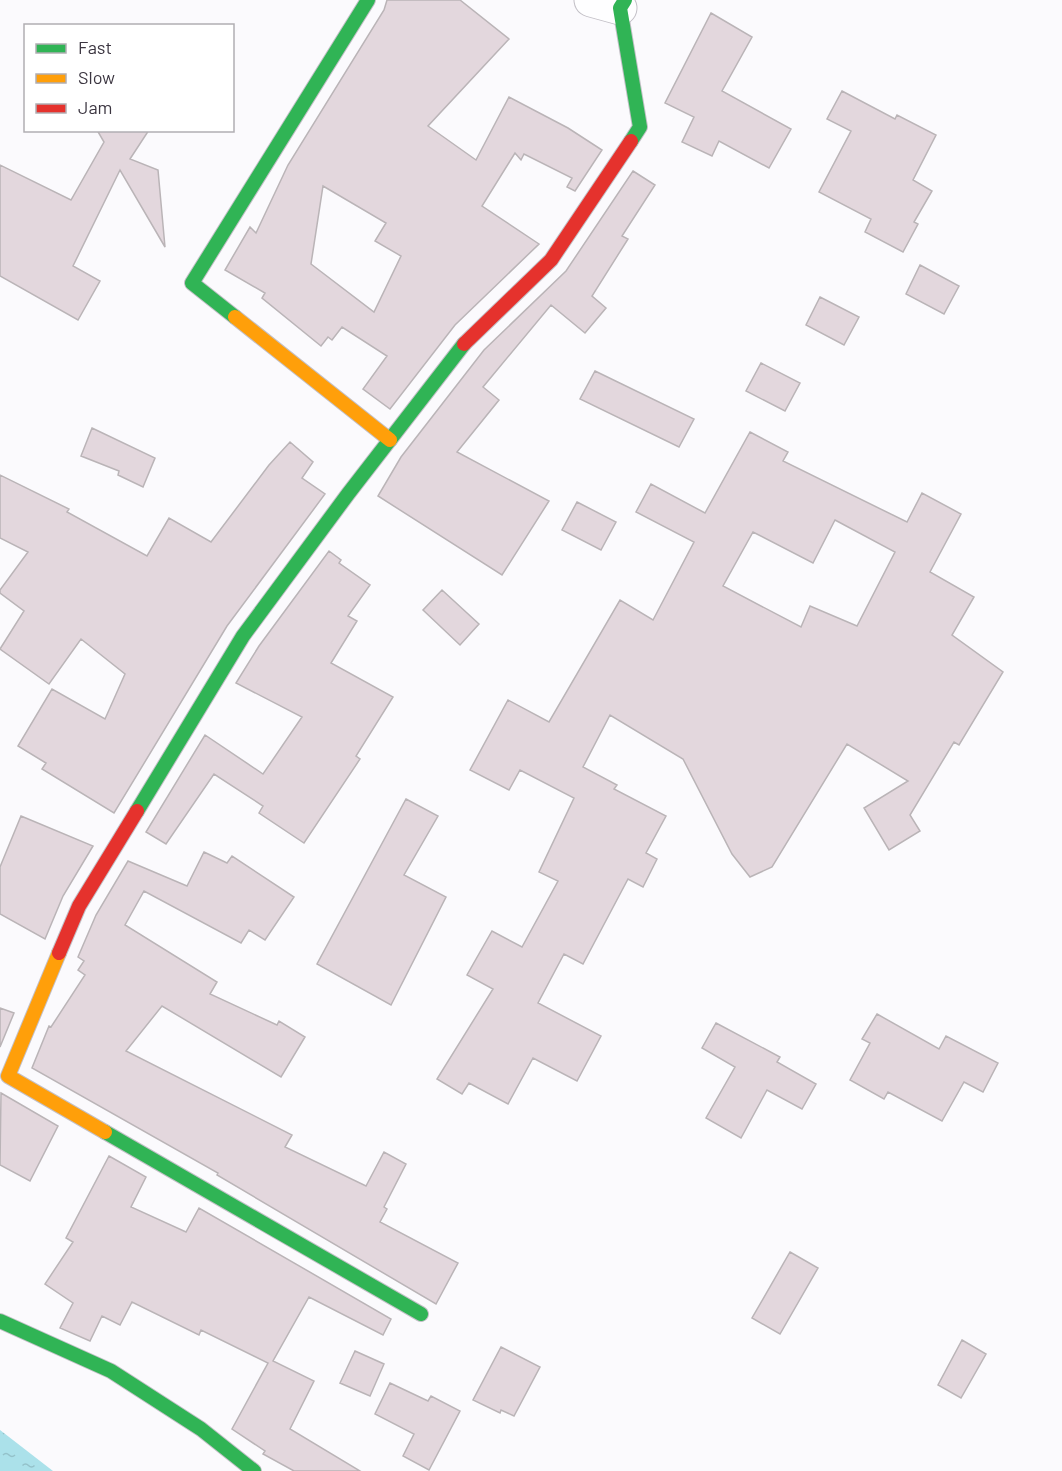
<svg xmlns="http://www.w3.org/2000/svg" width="1062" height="1471" viewBox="0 0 1062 1471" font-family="Barlow,sans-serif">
	<defs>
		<pattern id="water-ripples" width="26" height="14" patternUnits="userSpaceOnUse" patternTransform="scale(1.5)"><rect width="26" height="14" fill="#abe1ea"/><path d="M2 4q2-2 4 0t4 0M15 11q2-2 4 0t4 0" fill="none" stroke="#94c2ca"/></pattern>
	</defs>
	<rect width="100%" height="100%" fill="#fbfafd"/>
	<path fill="url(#water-ripples)" d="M 0,1430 L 53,1471 L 0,1471 Z"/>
	<path fill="#e3d7dd" stroke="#bab4b7" stroke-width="1.5" fill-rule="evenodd" d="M 387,0 L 460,0 L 509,39 L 428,126 L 476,160 L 509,97 L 568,128 L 602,150 L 575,191 L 567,187 L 572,178 L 524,154 L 521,160 L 515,153 L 482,206 L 539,244 L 455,325 L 390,409 L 363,389 L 387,356 L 342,327 L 332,340 L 328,337 L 321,346 L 262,298 L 265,293 L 225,270 L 250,227 L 256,233 L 288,165 L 384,10 ZM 323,186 L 386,223 L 375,241 L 401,256 L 374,312 L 311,264 Z
		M 711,13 L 752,37 L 722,91 L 791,129 L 769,168 L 719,141 L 712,156 L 682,142 L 694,117 L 665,103 Z
		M 842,91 L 895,119 L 897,115 L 936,135 L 913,180 L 932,191 L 914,222 L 918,224 L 903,252 L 865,232 L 871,219 L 819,192 L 851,131 L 827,119 Z
		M 97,130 L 149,130 L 130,159 L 158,170 L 165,247 L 120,170 L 73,266 L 100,281 L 78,320 L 0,276 L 0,165 L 71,200 L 104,142 Z
		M 633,171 L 655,185 L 622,236 L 628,239 L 592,296 L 606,308 L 585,333 L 551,305 L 483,387 L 499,400 L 457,452 L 549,501 L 502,575 L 378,496 L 401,457 L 484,350 L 566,271 Z
		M 920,265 L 959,286 L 944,314 L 906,294 Z
		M 820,297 L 859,317 L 844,345 L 806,325 Z
		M 761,363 L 800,383 L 785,411 L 746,391 Z
		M 595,371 L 694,419 L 679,447 L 580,399 Z
		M 92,428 L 155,458 L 143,487 L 118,475 L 119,471 L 81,456 Z
		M 750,432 L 788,452 L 783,461 L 907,522 L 922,493 L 961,514 L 930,572 L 974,597 L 952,635 L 1003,672 L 959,745 L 954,742 L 910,815 L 920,831 L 889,850 L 864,808 L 908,781 L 847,744 L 772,867 L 750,877 L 732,854 L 683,759 L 610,715 L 583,767 L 617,785 L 614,789 L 666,816 L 646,853 L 657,859 L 643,887 L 628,879 L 583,964 L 564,954 L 538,1003 L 601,1036 L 577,1081 L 533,1058 L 508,1104 L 469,1083 L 462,1094 L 437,1079 L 493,989 L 467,975 L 492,931 L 522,947 L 558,881 L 539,872 L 574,798 L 520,770 L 509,790 L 470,770 L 508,700 L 549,722 L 620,600 L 653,620 L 694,542 L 636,512 L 651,484 L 705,513 ZM 835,520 L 895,552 L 857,626 L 810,606 L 801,627 L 723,586 L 753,532 L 813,563 Z
		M 290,442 L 313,462 L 302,478 L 325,494 L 227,626 L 114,813 L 42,769 L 46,763 L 18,746 L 52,689 L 105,719 L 125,674 L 81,639 L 49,684 L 0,649 L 24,611 L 0,593 L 0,590 L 28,552 L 0,538 L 0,475 L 69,509 L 67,512 L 147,556 L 169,518 L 211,542 L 269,465 Z
		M 577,502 L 616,522 L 601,550 L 562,530 Z
		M 329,551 L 341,560 L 339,563 L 370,585 L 348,616 L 357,621 L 331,663 L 393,697 L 356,756 L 360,759 L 304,843 L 259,813 L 263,806 L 214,774 L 166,844 L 146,832 L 205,735 L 263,774 L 302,717 L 236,683 L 259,646 Z
		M 442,590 L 479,624 L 460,645 L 423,610 Z
		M 406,799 L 438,816 L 404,875 L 446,897 L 391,1005 L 317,964 Z
		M 21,816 L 93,846 L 63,896 L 45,939 L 0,914 L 0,867 Z
		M 204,852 L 227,863 L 232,856 L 294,897 L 265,940 L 249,930 L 241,943 L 144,891 L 125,925 L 217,982 L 210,994 L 277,1025 L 279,1021 L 305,1037 L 281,1077 L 162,1006 L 126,1051 L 292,1135 L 285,1147 L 366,1186 L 384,1152 L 406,1164 L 384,1207 L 387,1209 L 380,1222 L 458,1263 L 436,1304 L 217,1175 L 218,1173 L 32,1068 L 49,1026 L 51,1027 L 85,975 L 78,970 L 84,961 L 78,957 L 96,915 L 128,861 L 187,886 Z
		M 0,1008 L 14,1013 L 0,1047 Z
		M 877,1014 L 939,1049 L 946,1036 L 998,1063 L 983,1092 L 964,1082 L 942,1121 L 888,1092 L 884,1099 L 850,1080 L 870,1043 L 862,1039 Z
		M 716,1023 L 780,1057 L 777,1062 L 816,1084 L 802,1109 L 767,1090 L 741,1138 L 706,1118 L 735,1067 L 702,1048 Z
		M 1,1093 L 58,1126 L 30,1181 L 0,1165 Z
		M 109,1156 L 146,1177 L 131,1207 L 186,1232 L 199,1208 L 391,1319 L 383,1335 L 309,1297 L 273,1361 L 314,1381 L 290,1429 L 360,1471 L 294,1471 L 263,1454 L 265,1451 L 232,1429 L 268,1363 L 201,1330 L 199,1335 L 132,1302 L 120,1325 L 102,1316 L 90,1341 L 60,1328 L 73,1303 L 45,1284 L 73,1242 L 66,1238 Z
		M 790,1252 L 818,1268 L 780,1334 L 752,1318 Z
		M 962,1340 L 986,1354 L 961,1398 L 938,1385 Z
		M 501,1347 L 540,1367 L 514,1416 L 501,1410 L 500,1413 L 473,1400 Z
		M 355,1351 L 384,1364 L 370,1396 L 340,1383 Z
		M 390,1383 L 428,1401 L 431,1396 L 460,1411 L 429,1470 L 403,1456 L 414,1434 L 375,1414 Z"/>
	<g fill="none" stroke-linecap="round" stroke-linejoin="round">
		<g stroke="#c3c0c7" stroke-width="35">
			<path id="street" d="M 591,0 L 620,8"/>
		</g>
		<g stroke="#c3c0c7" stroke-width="16">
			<path id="fast" d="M 625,0 L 620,8 L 640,127 L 631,141
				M 235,317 L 192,283 L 368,0
				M 137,811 L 243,636 L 348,494 L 464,344
				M 105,1132 L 421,1314
				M 0,1321 L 111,1371 L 201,1429 L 254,1471"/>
		</g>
		<g stroke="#c3c0c7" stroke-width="16">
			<path id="slow" d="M 235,317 L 390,440
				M 59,953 L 8,1076 L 105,1132"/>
		</g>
		<g stroke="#c3c0c7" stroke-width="16">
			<path id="jam" d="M 464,344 L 551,260 L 631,141
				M 59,953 L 79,906 L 137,811"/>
		</g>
		<use href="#street" stroke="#fefeff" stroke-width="33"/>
		<use href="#fast" stroke="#30b455" stroke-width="14"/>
		<use href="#slow" stroke="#ff9f0a" stroke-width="14"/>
		<use href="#jam" stroke="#e5322d" stroke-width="14"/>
	</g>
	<rect x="24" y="24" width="210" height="108" fill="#ffffff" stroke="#b1aeb3" stroke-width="1.5"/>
	<rect x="36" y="44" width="30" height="9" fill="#30b455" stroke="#b1aeb3" stroke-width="1.5"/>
	<text x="78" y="54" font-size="18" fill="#3b3540">Fast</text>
	<rect x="36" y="74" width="30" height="9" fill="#ff9f0a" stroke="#b1aeb3" stroke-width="1.5"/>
	<text x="78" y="84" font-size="18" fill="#3b3540">Slow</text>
	<rect x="36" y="104" width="30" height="9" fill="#e5322d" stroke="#b1aeb3" stroke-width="1.5"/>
	<text x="78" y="114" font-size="18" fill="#3b3540">Jam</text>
</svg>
